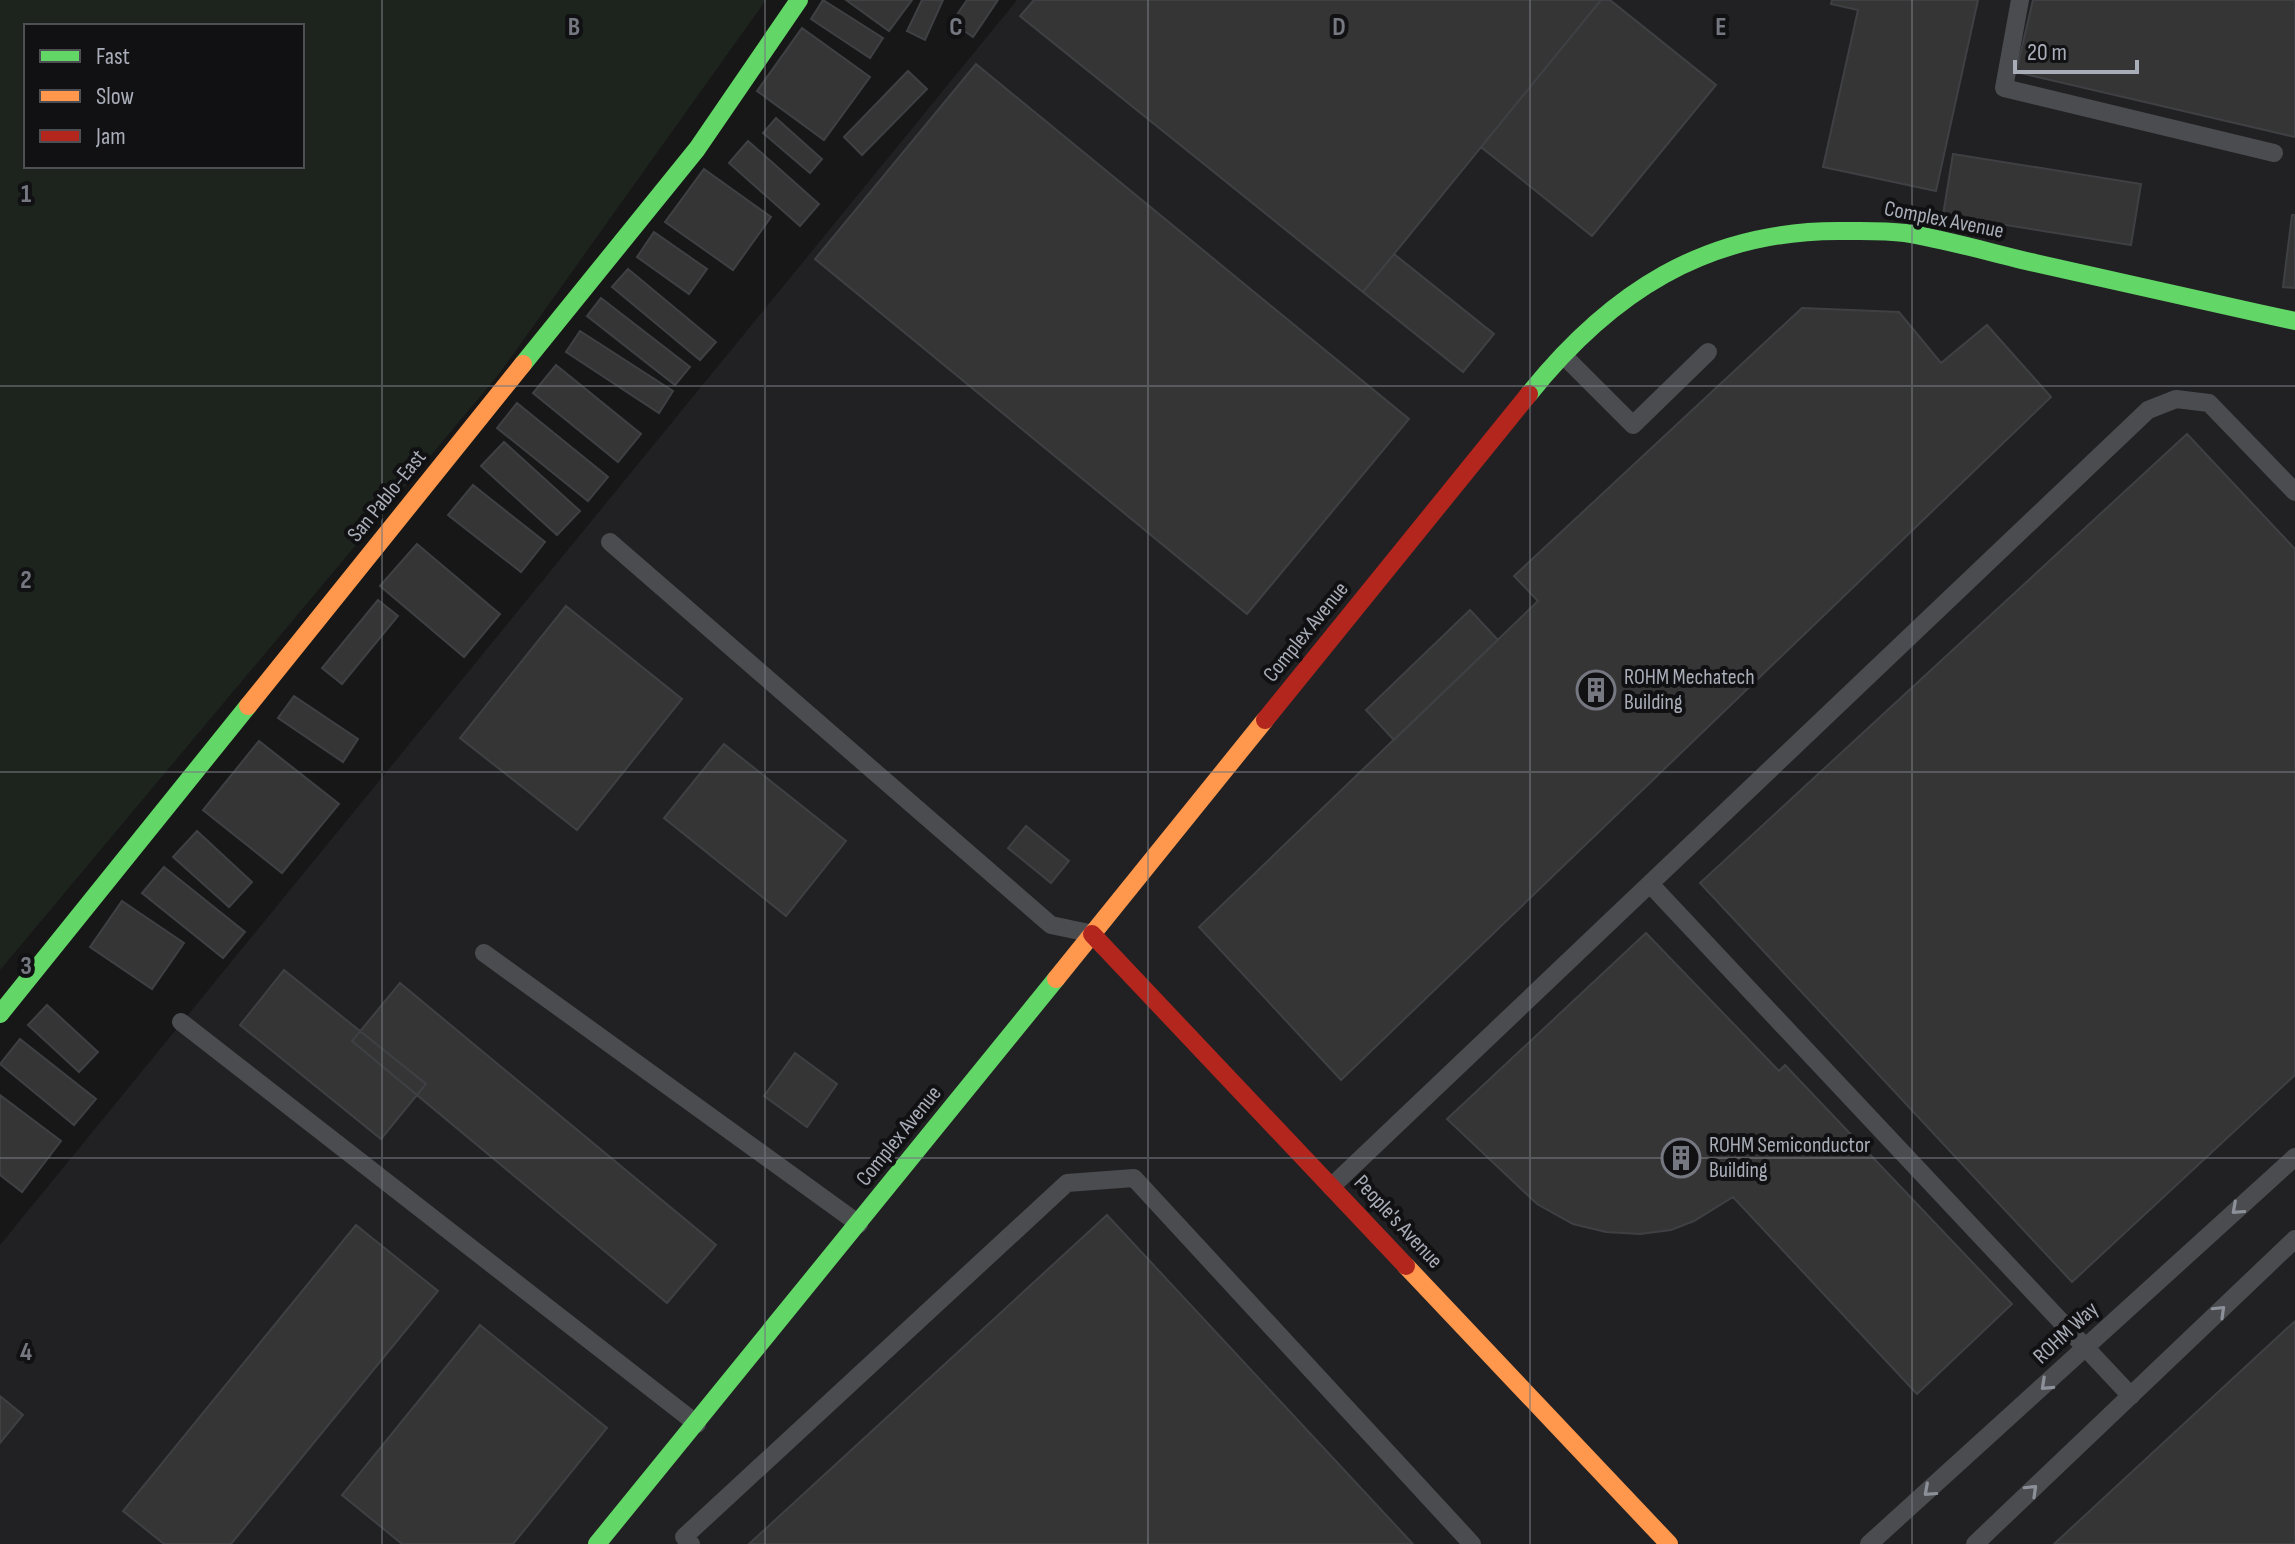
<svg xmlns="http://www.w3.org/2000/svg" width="2295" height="1544" viewBox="0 0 2295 1544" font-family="'Sofia Sans Condensed',sans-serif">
	<rect width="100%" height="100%" fill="#171717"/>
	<path fill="#212123" d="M 1017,0 L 2295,0 L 2295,1544 L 0,1544 L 0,1245 Z"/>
	<path fill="#1d241e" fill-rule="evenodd" d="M 0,0 L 766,0 L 499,374 L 0,970 ZM 26,26 L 302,26 L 302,166 L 26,166 Z"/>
	<path fill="#353536" stroke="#3f4043" stroke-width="2" d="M 823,0 L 883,38 L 870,58 L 811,19 Z
		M 846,0 L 912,0 L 889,31 Z
		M 922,0 L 943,0 L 925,40 L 907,31 Z
		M 967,0 L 998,0 L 973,37 L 952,22 Z
		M 1034,0 L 1601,0 L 1363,292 L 1020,16 Z
		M 1601,0 L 1610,0 L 1716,85 L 1592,236 L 1481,147 Z
		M 1832,0 L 1978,0 L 1936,191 L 1823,167 L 1858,10 L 1831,4 Z
		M 2033,0 L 2295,0 L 2295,137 L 2016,72 Z
		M 802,28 L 870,77 L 824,140 L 757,91 Z
		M 976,64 L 1409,419 L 1247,614 L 815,259 Z
		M 908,71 L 927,89 L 862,155 L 844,137 Z
		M 776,118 L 822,159 L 810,173 L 763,133 Z
		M 748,141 L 819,204 L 800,226 L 729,163 Z
		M 1953,154 L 2141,184 L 2131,245 L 1943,215 Z
		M 704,169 L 771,217 L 733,270 L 665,222 Z
		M 2292,215 L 2295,215 L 2295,288 L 2283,287 Z
		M 654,232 L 707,269 L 689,294 L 637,257 Z
		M 1394,254 L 1494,334 L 1463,372 L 1363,292 Z
		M 628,269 L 716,342 L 700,360 L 612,287 Z
		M 601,298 L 690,367 L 675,385 L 587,316 Z
		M 1802,308 L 1899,312 L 1941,363 L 1987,325 L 2051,397 L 1341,1080 L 1199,927 L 1538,601 L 1514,576 Z
		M 580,331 L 673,391 L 659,413 L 566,352 Z
		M 556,365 L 641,434 L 618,462 L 533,393 Z
		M 517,403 L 608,477 L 588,501 L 497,428 Z
		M 2187,434 L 2295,549 L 2295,1075 L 2072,1282 L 1700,883 Z
		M 504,442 L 580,511 L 557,535 L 481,466 Z
		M 473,485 L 545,542 L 521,572 L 448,515 Z
		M 417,544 L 500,614 L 464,657 L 380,586 Z
		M 378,600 L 398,616 L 342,684 L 322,668 Z
		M 566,606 L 682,699 L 577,830 L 460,738 Z
		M 1470,610 L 1498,640 L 1394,740 L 1366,710 Z
		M 294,696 L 358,739 L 343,762 L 278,718 Z
		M 259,741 L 339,804 L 282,873 L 203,810 Z
		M 724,744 L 846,841 L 786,916 L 664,818 Z
		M 1026,826 L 1069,861 L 1051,883 L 1008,848 Z
		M 197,831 L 252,882 L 229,907 L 173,857 Z
		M 164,867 L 245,932 L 223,958 L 142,893 Z
		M 122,901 L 184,943 L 152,989 L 90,947 Z
		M 1646,933 L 1779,1071 L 1785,1065 L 2012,1304 L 1917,1394 L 1733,1197 L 1694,1221 L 1671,1230 L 1640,1234 L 1606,1232 L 1573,1224 L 1537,1204 L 1447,1119 Z
		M 284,970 L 426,1084 L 381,1139 L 240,1025 Z
		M 400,983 L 716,1245 L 667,1303 L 352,1041 Z
		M 47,1005 L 98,1052 L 79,1072 L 28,1025 Z
		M 20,1039 L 96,1099 L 74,1125 L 0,1064 Z
		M 795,1053 L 837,1084 L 807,1127 L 764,1096 Z
		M 0,1095 L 61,1141 L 22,1192 L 0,1175 Z
		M 1107,1215 L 1413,1544 L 749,1544 Z
		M 356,1225 L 438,1291 L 231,1544 L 164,1544 L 123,1511 Z
		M 2295,1321 L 2295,1544 L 2054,1544 Z
		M 480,1325 L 607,1428 L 513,1544 L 402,1544 L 342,1495 Z
		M 0,1396 L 23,1415 L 0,1443 Z"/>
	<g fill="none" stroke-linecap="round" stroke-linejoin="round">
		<path stroke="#4b4c50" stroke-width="18" d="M 2020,0 L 2004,88 L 2274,153
			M 1563,355 L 1633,425 L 1708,352
			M 610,542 L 1044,919 L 1051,925 L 1089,933
			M 1651,885 L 2131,1396
			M 484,953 L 859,1224
			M 181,1022 L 697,1424
			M 1331,1187 L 2148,410 L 2176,399 L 2209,403 L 2295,492
			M 691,1544 L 684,1537 L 1067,1183 L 1134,1178 L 1472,1544
			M 1869,1544 L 2295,1157
			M 1975,1544 L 2295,1239"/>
		<path stroke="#63d668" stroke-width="18" d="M 523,364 L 697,149 L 799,0
			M 1529,394 C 1610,293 1705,231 1838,231 C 1860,231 1883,230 1905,233 C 1948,240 1992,253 2035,263 C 2121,282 2208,302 2295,321
			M 0,1014 L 248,706
			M 597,1544 L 1056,979"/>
		<path stroke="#ff974d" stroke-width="18" d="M 248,706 L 523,364
			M 1056,979 L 1265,720
			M 1406,1266 L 1669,1544"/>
		<path stroke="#b3261e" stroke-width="18" d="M 1265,720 L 1529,394
			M 1092,934 L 1406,1266"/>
	</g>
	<defs><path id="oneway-chevron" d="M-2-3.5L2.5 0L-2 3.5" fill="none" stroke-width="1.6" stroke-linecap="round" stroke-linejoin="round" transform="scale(2)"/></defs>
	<g stroke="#8c9099">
		<use href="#oneway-chevron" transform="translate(2237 1209) rotate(138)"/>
		<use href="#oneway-chevron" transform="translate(2220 1311) rotate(-44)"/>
		<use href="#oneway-chevron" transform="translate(2046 1385) rotate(137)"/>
		<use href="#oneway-chevron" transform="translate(2032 1490) rotate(-44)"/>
		<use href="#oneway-chevron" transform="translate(1929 1491) rotate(138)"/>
	</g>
	<path fill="none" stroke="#757880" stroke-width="2" stroke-opacity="0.55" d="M 382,0 L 382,1544M 765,0 L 765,1544M 1148,0 L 1148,1544M 1530,0 L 1530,1544M 1912,0 L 1912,1544M 0,386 L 2295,386M 0,772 L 2295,772M 0,1158 L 2295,1158"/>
	<defs>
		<g id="building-ring" transform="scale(2)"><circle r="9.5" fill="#111113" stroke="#757880" stroke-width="1.5"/><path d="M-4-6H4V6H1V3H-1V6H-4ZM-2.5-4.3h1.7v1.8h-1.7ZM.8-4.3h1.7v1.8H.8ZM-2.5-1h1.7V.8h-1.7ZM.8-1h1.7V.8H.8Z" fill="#757880"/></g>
	</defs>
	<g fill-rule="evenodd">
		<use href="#building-ring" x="1596" y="690"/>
		<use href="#building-ring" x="1681" y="1158"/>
	</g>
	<g text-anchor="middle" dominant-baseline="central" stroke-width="8" stroke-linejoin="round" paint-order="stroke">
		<g font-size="22" fill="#a8adb8" stroke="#111113">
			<text transform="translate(1944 220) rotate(11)">Complex Avenue</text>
			<text transform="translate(387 496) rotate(-51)">San Pablo-East</text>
			<text transform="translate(1306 632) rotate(-51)">Complex Avenue</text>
			<text transform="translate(899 1136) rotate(-51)">Complex Avenue</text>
			<text transform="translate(1398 1222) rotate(47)">People's Avenue</text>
			<text transform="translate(2066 1333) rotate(-43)">ROHM Way</text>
		</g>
		<g font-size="22" fill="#a8adb8" stroke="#111113" text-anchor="start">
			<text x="1624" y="677">ROHM Mechatech<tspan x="1624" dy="25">Building</tspan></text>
			<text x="1709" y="1145">ROHM Semiconductor<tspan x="1709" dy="25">Building</tspan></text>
		</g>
	</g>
	<g font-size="26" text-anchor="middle" font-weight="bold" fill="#757880" stroke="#111113" stroke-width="8" stroke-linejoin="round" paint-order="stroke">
		<text x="574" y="35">B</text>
		<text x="956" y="35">C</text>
		<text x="1339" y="35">D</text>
		<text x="1721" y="35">E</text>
		<text x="26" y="202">1</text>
		<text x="26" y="588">2</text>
		<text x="26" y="974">3</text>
		<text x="26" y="1360">4</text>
	</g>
	<rect x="24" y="24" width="280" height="144" fill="#111113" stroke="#4d4f55" stroke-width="2"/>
	<rect x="40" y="50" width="40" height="12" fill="#63d668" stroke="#4d4f55" stroke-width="2"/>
	<text x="96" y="64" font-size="24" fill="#a8adb8">Fast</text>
	<rect x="40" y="90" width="40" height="12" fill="#ff974d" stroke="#4d4f55" stroke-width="2"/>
	<text x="96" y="104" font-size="24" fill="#a8adb8">Slow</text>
	<rect x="40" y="130" width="40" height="12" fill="#b3261e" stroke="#4d4f55" stroke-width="2"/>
	<text x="96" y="144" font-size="24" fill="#a8adb8">Jam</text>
	<path d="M2015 60v12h122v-12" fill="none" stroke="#a8adb8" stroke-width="4"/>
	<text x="2027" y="60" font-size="24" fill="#a8adb8" stroke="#111113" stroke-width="6" paint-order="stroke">20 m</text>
</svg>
